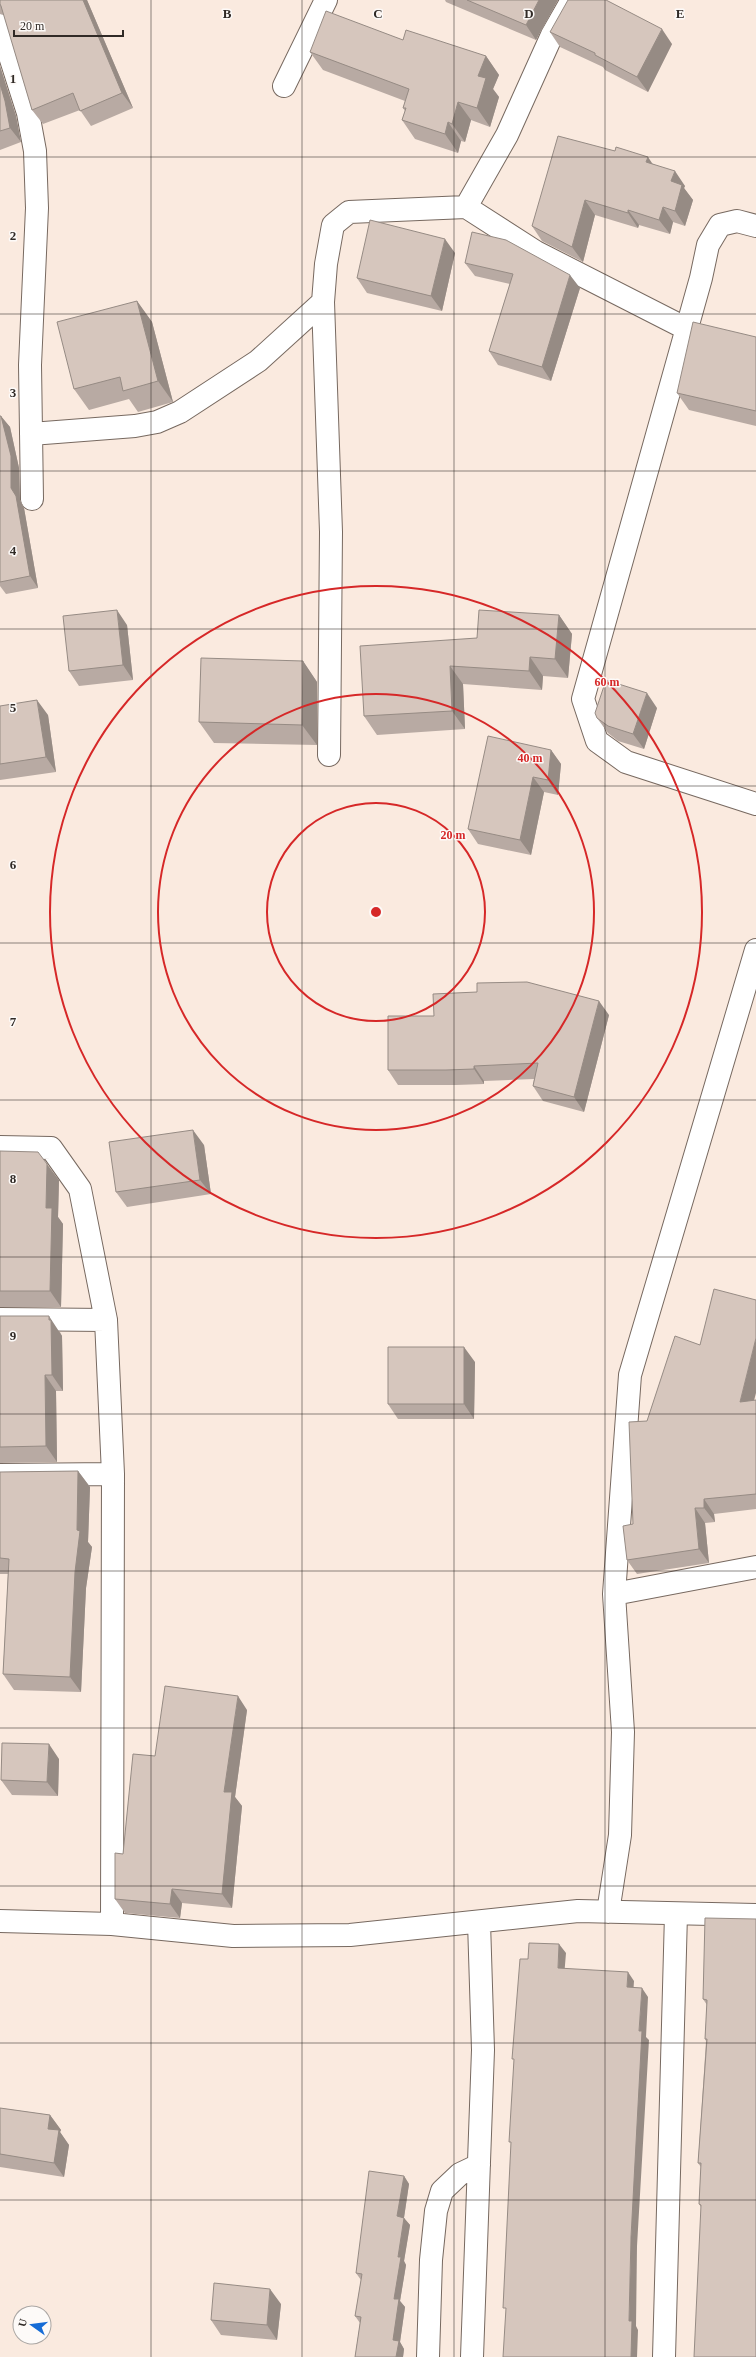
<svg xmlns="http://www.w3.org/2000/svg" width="756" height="2357" viewBox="0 0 756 2357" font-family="'Times New Roman',serif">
	<rect width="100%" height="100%" fill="#faeadf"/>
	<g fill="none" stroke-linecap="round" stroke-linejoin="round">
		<g stroke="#776960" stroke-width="24">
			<path id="minor" d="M 0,25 L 28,113 L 35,151 L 37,208 L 30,365 L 32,499
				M 284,86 L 326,0
				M 466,207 L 536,252 L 687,329
				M 756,226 L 737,221 L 720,225 L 708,245 L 701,278 L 583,699 L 597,741 L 626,762 L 756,804
				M 31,434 L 135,426 L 157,422 L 180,412 L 258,361 L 323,302
				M 329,755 L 331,532 L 323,302 L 326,264 L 333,225 L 349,212 L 466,207 L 507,135 L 552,35 L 572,0
				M 0,1147 L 51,1148 L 80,1189 L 106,1320 L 113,1474 L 0,1475
				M 0,1319 L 106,1320
				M 614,1594 L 756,1567
				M 608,1912 L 620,1835 L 623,1732 L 614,1594 L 630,1375 L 756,950
				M 0,1921 L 112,1924 L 233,1936 L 350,1935 L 578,1911 L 756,1915
				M 112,1924 L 113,1474
				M 428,2357 L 431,2260 L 436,2211 L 442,2191 L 460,2174 L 479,2165
				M 472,2357 L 483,2050 L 479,1922
				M 664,2357 L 676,1914"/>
		</g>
		<use href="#minor" stroke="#fff" stroke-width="22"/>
	</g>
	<path fill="#b8aaa3" d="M 0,0 L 87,0 L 133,108 L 91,126 L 80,110 L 43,124 L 32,110 L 4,15 L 0,14 Z
		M 445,0 L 558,0 L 536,40 L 446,2 Z
		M 550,32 L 672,44 L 648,92 L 605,70 L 603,67 L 560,47 Z
		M 403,40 L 486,56 L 499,75 L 493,89 L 499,97 L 490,127 L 471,120 L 465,142 L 461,141 L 458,153 L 415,139 L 402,120 L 405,111 L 403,108 L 405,101 L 323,70 L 310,52 Z
		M 0,66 L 16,116 L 21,142 L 0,150 Z
		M 653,164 L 685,186 L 684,188 L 693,200 L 685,226 L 673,222 L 670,234 L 639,225 L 638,228 L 595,215 L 583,262 L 542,241 L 532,226 Z
		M 455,253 L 442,311 L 367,293 L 357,278 Z
		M 465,263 L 580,288 L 551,381 L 498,365 L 489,351 L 510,284 L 475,276 Z
		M 137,301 L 152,322 L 173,402 L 138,412 L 129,399 L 89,410 L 74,389 Z
		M 756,337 L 756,426 L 689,410 L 677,393 Z
		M 0,416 L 10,427 L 19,468 L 20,500 L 24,508 L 38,588 L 6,594 L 0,586 Z
		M 559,615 L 572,634 L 568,678 L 543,676 L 542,690 L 463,684 L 465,729 L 377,735 L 364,716 L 477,638 Z
		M 127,625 L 133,680 L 79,686 L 69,671 Z
		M 303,661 L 317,682 L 317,745 L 214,743 L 199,722 Z
		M 0,706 L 48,715 L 56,772 L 0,780 Z
		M 657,708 L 644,749 L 618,741 L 608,733 L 597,718 Z
		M 551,750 L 561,764 L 558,795 L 544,792 L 531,855 L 478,844 L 468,829 Z
		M 609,1015 L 584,1112 L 543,1101 L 533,1086 L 534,1079 L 484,1081 L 484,1084 L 456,1085 L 398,1085 L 388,1070 L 434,1016 Z
		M 204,1145 L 211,1194 L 127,1207 L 116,1192 Z
		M 0,1151 L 59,1180 L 58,1217 L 63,1224 L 61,1307 L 0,1307 Z
		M 0,1316 L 60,1332 L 62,1336 L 63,1391 L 56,1391 L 57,1462 L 0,1463 Z
		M 475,1362 L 474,1419 L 398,1419 L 388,1404 Z
		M 756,1400 L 756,1509 L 714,1514 L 715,1522 L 705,1523 L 709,1563 L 637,1574 L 627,1560 L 633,1524 L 647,1421 Z
		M 78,1471 L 90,1487 L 88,1542 L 92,1547 L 86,1588 L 81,1692 L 14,1690 L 3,1674 L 8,1574 L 0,1574 L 0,1472 Z
		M 247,1710 L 235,1797 L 242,1806 L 232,1908 L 182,1903 L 180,1918 L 125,1913 L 115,1899 L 123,1854 L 155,1756 Z
		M 59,1759 L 58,1796 L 12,1795 L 1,1780 Z
		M 756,1919 L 701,2207 L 699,2204 L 701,2167 L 698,2163 L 706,2041 L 705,2039 L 707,2005 L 703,1999 Z
		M 0,2108 L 50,2115 L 61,2130 L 60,2132 L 69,2145 L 64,2177 L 0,2167 Z
		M 404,2176 L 409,2184 L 404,2218 L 410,2225 L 404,2261 L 406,2265 L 400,2301 L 405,2307 L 400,2342 L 404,2349 L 403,2357 L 355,2357 L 360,2323 L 355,2316 L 361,2280 L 356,2273 Z
		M 281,2304 L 277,2340 L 221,2335 L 211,2320 Z"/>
	<path fill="#968b84" d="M 83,0 L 87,0 L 133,108 L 122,93 Z
		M 539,0 L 558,0 L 536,40 L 526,25 Z
		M 662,29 L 672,44 L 648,92 L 637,77 Z
		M 486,56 L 499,75 L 493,89 L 499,97 L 490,127 L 477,108 L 478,76 Z
		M 0,66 L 16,116 L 21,142 L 10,128 L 0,84 Z
		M 458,102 L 471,120 L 465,142 L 452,124 Z
		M 448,122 L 461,141 L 458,153 L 445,134 Z
		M 648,157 L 658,172 L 646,162 Z
		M 675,171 L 685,186 L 684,188 L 693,200 L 685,226 L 675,211 L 671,181 Z
		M 585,200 L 595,215 L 583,262 L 572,247 Z
		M 663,207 L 673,222 L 670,234 L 659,220 Z
		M 628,210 L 639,225 L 638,228 L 628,213 Z
		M 445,239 L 455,253 L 442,311 L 431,296 Z
		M 570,275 L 580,288 L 551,381 L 542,367 Z
		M 137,301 L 152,322 L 173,402 L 158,381 Z
		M 1,416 L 10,427 L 19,468 L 20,500 L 24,508 L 38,588 L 30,576 L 11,488 Z
		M 117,610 L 127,625 L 133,680 L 123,665 Z
		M 559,615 L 572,634 L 568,678 L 555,659 Z
		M 530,657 L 543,676 L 542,690 L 529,671 Z
		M 303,661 L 317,682 L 317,745 L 302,725 Z
		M 450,666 L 463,684 L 465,729 L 452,711 Z
		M 647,693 L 657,708 L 644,749 L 633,734 Z
		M 37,700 L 48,715 L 56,772 L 46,757 Z
		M 551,750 L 561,764 L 558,795 L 548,780 Z
		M 533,777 L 544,792 L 531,855 L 520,840 Z
		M 599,1001 L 609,1015 L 584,1112 L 574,1097 Z
		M 474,1066 L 484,1081 L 484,1084 L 474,1069 Z
		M 193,1130 L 204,1145 L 211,1194 L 200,1180 Z
		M 47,1164 L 59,1180 L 58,1217 L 63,1224 L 61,1307 L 50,1291 L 46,1208 Z
		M 49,1316 L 62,1336 L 63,1391 L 52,1375 Z
		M 756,1338 L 756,1393 L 750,1416 L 740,1402 Z
		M 464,1347 L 475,1362 L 474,1419 L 464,1404 Z
		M 45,1375 L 56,1391 L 57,1462 L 46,1446 Z
		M 78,1471 L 90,1487 L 88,1542 L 92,1547 L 86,1588 L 81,1692 L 70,1677 L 77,1530 Z
		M 704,1499 L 714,1514 L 715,1522 L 704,1508 Z
		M 695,1508 L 705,1523 L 709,1563 L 699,1549 Z
		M 238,1696 L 247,1710 L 235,1797 L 242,1806 L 232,1908 L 222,1894 L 224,1792 Z
		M 49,1744 L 59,1759 L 58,1796 L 47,1782 Z
		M 172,1889 L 182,1903 L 180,1918 L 170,1904 Z
		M 559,1944 L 566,1953 L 564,1977 L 558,1968 Z
		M 628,1972 L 634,1981 L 633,1996 L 627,1987 Z
		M 642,1988 L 648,1997 L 646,2037 L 649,2040 L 637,2246 L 636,2326 L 638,2330 L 637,2357 L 631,2357 L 629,2321 L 631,2237 L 639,2031 Z
		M 50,2115 L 61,2130 L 60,2132 L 69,2145 L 64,2177 L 54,2163 L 48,2129 Z
		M 404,2176 L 409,2184 L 403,2224 L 397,2216 Z
		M 404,2218 L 410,2225 L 404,2261 L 406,2265 L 400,2301 L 405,2307 L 400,2342 L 404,2349 L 403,2357 L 396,2357 L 393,2340 L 394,2299 L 398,2257 Z
		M 270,2289 L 281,2304 L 277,2340 L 267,2325 Z"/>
	<path fill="#d6c6bd" stroke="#968b84" d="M 0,0 L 83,0 L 122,93 L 80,111 L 73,93 L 32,110 L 1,6 L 0,4 Z
		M 467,0 L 539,0 L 526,25 Z
		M 568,0 L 606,0 L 662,29 L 637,77 L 595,55 L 595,53 L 550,32 Z
		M 326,11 L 403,40 L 406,30 L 486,56 L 478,76 L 486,78 L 477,108 L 458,102 L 452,124 L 448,122 L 445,134 L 402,120 L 406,108 L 403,108 L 409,89 L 310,52 Z
		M 0,84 L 5,101 L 10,128 L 0,131 Z
		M 558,136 L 615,151 L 616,147 L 648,157 L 646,162 L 675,171 L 671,181 L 682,185 L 675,211 L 663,207 L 659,220 L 628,210 L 628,213 L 585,200 L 572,247 L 532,226 Z
		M 370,220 L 445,239 L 431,296 L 357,278 Z
		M 472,232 L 506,240 L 570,275 L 542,367 L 489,351 L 513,274 L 465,263 Z
		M 137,301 L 158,381 L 123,391 L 120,377 L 74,389 L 57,322 Z
		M 693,322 L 756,337 L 756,411 L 677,393 Z
		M 0,416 L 1,416 L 11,456 L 11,488 L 16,496 L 30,576 L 0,582 Z
		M 117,610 L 123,665 L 69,671 L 63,616 Z
		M 479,610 L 559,615 L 555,659 L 530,657 L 529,671 L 450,666 L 452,711 L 364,716 L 360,646 L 477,638 Z
		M 201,658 L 303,661 L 302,725 L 199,722 Z
		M 606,680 L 647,693 L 633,734 L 608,726 L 597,718 L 595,713 Z
		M 37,700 L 46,757 L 0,764 L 0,706 Z
		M 488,736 L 551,750 L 548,780 L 533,777 L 520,840 L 468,829 Z
		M 527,982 L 599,1001 L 574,1097 L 533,1086 L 538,1063 L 474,1066 L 474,1069 L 446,1070 L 388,1070 L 388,1016 L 434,1016 L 433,994 L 477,992 L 477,983 Z
		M 193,1130 L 200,1180 L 116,1192 L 109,1142 Z
		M 0,1151 L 38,1152 L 47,1164 L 46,1208 L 52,1208 L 50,1291 L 0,1291 Z
		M 714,1289 L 756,1300 L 756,1338 L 740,1402 L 756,1400 L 756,1494 L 704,1499 L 704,1508 L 695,1508 L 699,1549 L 627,1560 L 623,1526 L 633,1524 L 629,1422 L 647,1421 L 675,1336 L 700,1345 Z
		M 0,1316 L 49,1316 L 49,1320 L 51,1320 L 52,1375 L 45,1375 L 46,1446 L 0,1447 Z
		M 388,1347 L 464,1347 L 464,1404 L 388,1404 Z
		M 78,1471 L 77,1530 L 80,1531 L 75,1572 L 70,1677 L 3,1674 L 9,1559 L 0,1558 L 0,1472 Z
		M 165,1686 L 238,1696 L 224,1792 L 232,1792 L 222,1894 L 172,1889 L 170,1904 L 115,1899 L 115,1853 L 123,1854 L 133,1754 L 155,1756 Z
		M 2,1743 L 49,1744 L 47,1782 L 1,1780 Z
		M 705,1918 L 756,1919 L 756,2357 L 694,2357 L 701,2205 L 699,2204 L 701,2163 L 698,2163 L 707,2039 L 705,2039 L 707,2000 L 703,1999 Z
		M 529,1943 L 559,1944 L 558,1968 L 628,1972 L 627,1987 L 642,1988 L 639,2031 L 642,2031 L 631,2237 L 629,2321 L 632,2321 L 631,2357 L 503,2357 L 506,2308 L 503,2308 L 511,2142 L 509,2142 L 514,2059 L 512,2059 L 520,1959 L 528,1959 Z
		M 0,2108 L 50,2115 L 48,2129 L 59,2130 L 54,2163 L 0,2154 Z
		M 369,2171 L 404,2176 L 397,2216 L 404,2218 L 398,2257 L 401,2257 L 394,2299 L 399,2299 L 393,2340 L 399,2341 L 396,2357 L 355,2357 L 361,2317 L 355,2316 L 362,2274 L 356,2273 Z
		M 214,2283 L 270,2289 L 267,2325 L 211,2320 Z"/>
	<path fill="none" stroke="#302a26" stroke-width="1" stroke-opacity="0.55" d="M 151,0 L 151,2357M 302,0 L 302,2357M 454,0 L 454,2357M 605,0 L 605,2357M 0,157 L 756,157M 0,314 L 756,314M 0,471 L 756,471M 0,629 L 756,629M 0,786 L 756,786M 0,943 L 756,943M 0,1100 L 756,1100M 0,1257 L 756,1257M 0,1414 L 756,1414M 0,1571 L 756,1571M 0,1728 L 756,1728M 0,1886 L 756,1886M 0,2043 L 756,2043M 0,2200 L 756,2200"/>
	<g fill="none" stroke="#d62828" stroke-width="2">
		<circle cx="376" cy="912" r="109"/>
		<circle cx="376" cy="912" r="218"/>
		<circle cx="376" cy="912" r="326"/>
	</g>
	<g font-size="13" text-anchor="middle" font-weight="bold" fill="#302a26" stroke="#fdfaf8" stroke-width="3" stroke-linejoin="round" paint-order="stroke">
		<text x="227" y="18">B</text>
		<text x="378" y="18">C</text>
		<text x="529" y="18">D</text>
		<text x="680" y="18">E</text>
		<text x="13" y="83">1</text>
		<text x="13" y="240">2</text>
		<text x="13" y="397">3</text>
		<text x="13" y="555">4</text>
		<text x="13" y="712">5</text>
		<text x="13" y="869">6</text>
		<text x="13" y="1026">7</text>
		<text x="13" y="1183">8</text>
		<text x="13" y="1340">9</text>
	</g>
	<circle cx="376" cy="912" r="6" fill="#d62828" stroke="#fdfaf8" stroke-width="2"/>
	<g font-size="12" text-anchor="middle" font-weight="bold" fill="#d62828" stroke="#fdfaf8" stroke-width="3" stroke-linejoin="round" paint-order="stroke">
		<text x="607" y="686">60 m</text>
		<text x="530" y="762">40 m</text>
		<text x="453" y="839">20 m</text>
	</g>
	<g transform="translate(32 2325) rotate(284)"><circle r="19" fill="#fdfaf8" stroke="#aba7a4"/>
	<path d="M0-3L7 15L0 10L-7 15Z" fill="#166cd6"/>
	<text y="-6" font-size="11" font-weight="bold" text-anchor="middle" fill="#302a26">U</text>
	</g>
	<path d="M14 30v6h109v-6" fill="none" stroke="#302a26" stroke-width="2"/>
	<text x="20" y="30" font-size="12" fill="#302a26" stroke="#fdfaf8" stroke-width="3" paint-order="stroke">20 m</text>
</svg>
